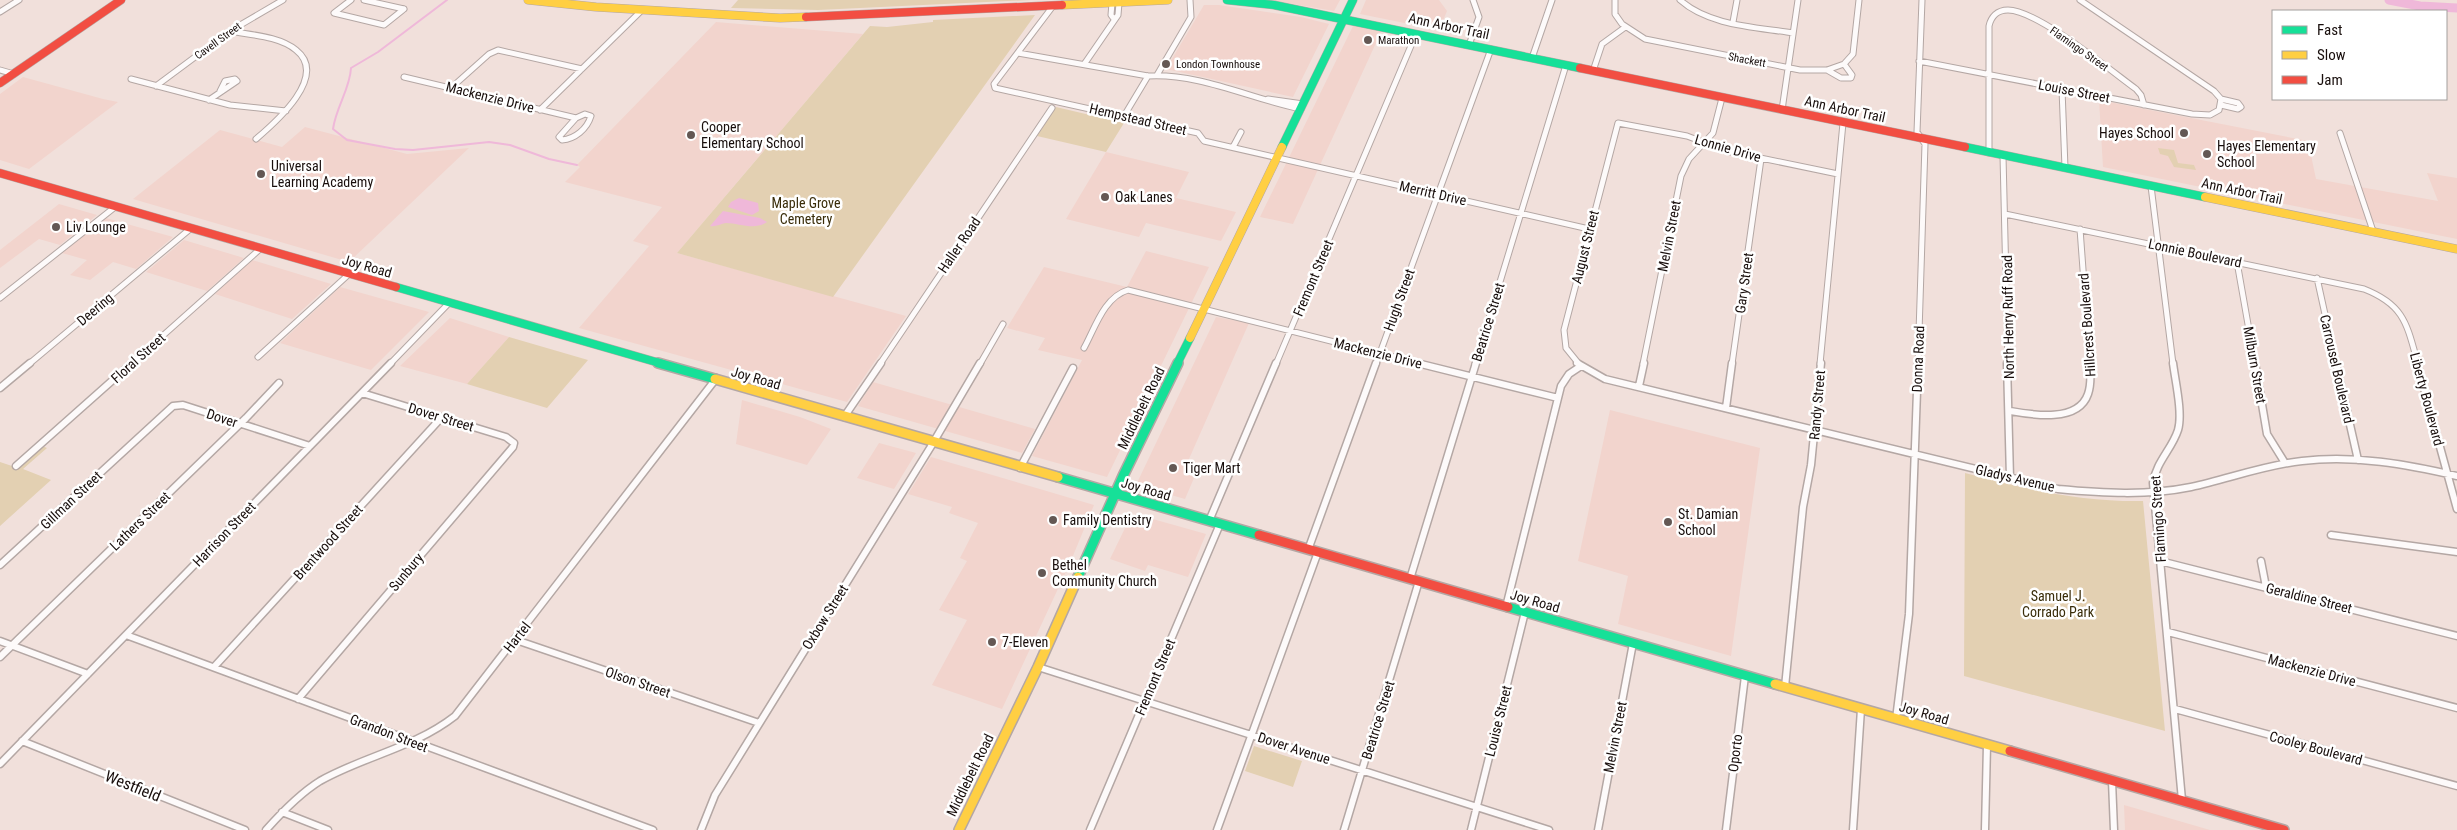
<svg xmlns="http://www.w3.org/2000/svg" width="2457" height="830" viewBox="0 0 2457 830" font-family="'Roboto Condensed',sans-serif">
	<rect width="100%" height="100%" fill="#f1e0db"/>
	<path fill="#f2d4cd" d="M 1270,0 L 1340,0 L 1334,11 Z
		M 1366,0 L 1439,0 L 1447,11 L 1439,30 L 1360,14 Z
		M 1204,5 L 1219,5 L 1301,17 L 1329,24 L 1293,97 L 1166,69 Z
		M 716,22 L 863,34 L 677,253 L 906,316 L 847,402 L 579,328 L 649,246 L 633,241 L 662,207 L 565,182 L 580,167 L 577,165 Z
		M 1353,26 L 1381,32 L 1293,224 L 1260,217 Z
		M 23,77 L 103,99 L 118,102 L 29,169 L 0,160 L 0,94 Z
		M 2099,100 L 2308,141 L 2316,179 L 2438,201 L 2427,173 L 2457,178 L 2457,239 L 2103,167 Z
		M 305,127 L 407,154 L 469,148 L 349,262 L 133,199 L 220,130 L 282,147 Z
		M 1106,152 L 1189,172 L 1176,198 L 1236,212 L 1221,241 L 1146,223 L 1139,237 L 1066,219 Z
		M 59,204 L 97,215 L 60,245 L 39,239 L 0,268 L 0,250 Z
		M 106,218 L 173,237 L 136,269 L 113,262 L 90,280 L 70,275 L 87,260 L 62,253 Z
		M 184,240 L 244,258 L 207,291 L 146,272 Z
		M 1146,251 L 1209,267 L 1107,477 L 1032,456 L 1082,360 L 1038,350 L 1045,338 L 1007,328 L 1044,267 L 1127,287 Z
		M 252,260 L 331,284 L 292,319 L 215,294 Z
		M 340,287 L 390,301 L 429,312 L 371,370 L 280,343 Z
		M 1216,317 L 1249,323 L 1185,468 L 1197,471 L 1185,499 L 1136,485 Z
		M 450,318 L 509,337 L 467,384 L 400,366 Z
		M 873,382 L 1035,429 L 1022,453 L 858,406 Z
		M 742,400 L 800,417 L 831,429 L 807,465 L 736,444 Z
		M 1610,410 L 1760,448 L 1731,656 L 1618,624 L 1628,576 L 1578,561 Z
		M 879,443 L 916,453 L 894,489 L 857,478 Z
		M 931,457 L 1094,505 L 1070,563 L 1002,709 L 932,685 L 967,620 L 939,610 L 967,561 L 960,558 L 978,523 L 949,513 L 952,507 L 908,494 Z
		M 1135,514 L 1206,534 L 1188,577 L 1148,565 L 1145,571 L 1110,559 L 1128,522 L 1126,517 Z
		M 2124,805 L 2210,830 L 2125,830 Z"/>
	<path fill="#e3d0b2" d="M 738,0 L 1031,0 L 818,10 L 731,8 Z
		M 1035,15 L 833,297 L 677,253 L 870,26 L 887,27 L 933,22 L 933,20 Z
		M 1056,107 L 1124,123 L 1106,152 L 1037,136 Z
		M 2158,148 L 2174,150 L 2178,163 L 2194,165 L 2196,170 L 2174,167 L 2168,156 L 2160,154 Z
		M 509,337 L 588,360 L 547,408 L 467,384 Z
		M 40,445 L 47,448 L 23,469 L 51,480 L 0,526 L 0,462 L 15,467 Z
		M 1965,473 C 2024,489 2081,502 2143,501 L 2165,731 L 1964,676 Z
		M 1254,746 L 1302,761 L 1293,787 L 1245,771 Z"/>
	<path fill="#efb8d9" d="M 739,198 L 758,203 L 759,211 L 752,215 L 728,207 L 731,202 Z
		M 723,211 L 760,218 L 767,222 C 755,231 739,223 726,223 C 720,224 716,227 710,226 Z"/>
	<g fill="none" stroke-linecap="round" stroke-linejoin="round">
		<path stroke="#efb8d9" stroke-width="2" d="M 447,0 L 378,52 L 351,68 C 350,89 336,107 333,129 L 347,140 L 395,149 L 413,150 L 489,142 L 510,145 L 549,159 L 577,165"/>
		<path stroke="#efb8d9" stroke-width="9" d="M 2389,0 L 2420,6 L 2457,8"/>
		<g stroke="#b4a7a4" stroke-width="7">
			<path id="street-far1" d="M 351,0 L 334,13 L 384,25 L 404,9
				M 364,0 L 404,9
				M 1615,0 L 1615,14 L 1622,24 L 1645,39 L 1800,70 L 1827,70 L 1844,64 L 1853,54 L 1859,0
				M 1680,0 C 1709,26 1756,27 1793,33
				M 1112,3 L 1111,15 L 1114,19
				M 1053,6 L 994,84 L 995,88 L 1198,133 L 1204,141 L 1589,229
				M 0,12 L 19,0
				M 1733,22 L 1737,0
				M 230,31 C 250,35 279,36 296,50 C 329,76 276,122 256,139
				M 1469,45 L 1479,17 L 1473,0
				M 1018,53 L 1148,76 C 1200,73 1251,99 1301,109
				M 1532,58 L 1552,0
				M 1919,61 L 2192,114 L 2210,115 L 2219,110 L 2221,99 L 2214,91 L 2080,0
				M 1085,63 L 1118,15 L 1119,3
				M 0,70 L 14,74
				M 1827,70 L 1841,78 L 1851,78 L 1852,75 L 1844,64
				M 1593,71 L 1602,44 L 1624,28
				M 1157,75 L 1191,17 L 1190,0
				M 404,77 L 576,118
				M 131,79 L 230,105 L 286,111
				M 156,86 L 230,31 L 283,0
				M 451,88 L 489,54 L 498,50 L 582,69
				M 2062,89 L 2065,168
				M 1268,99 L 1303,104
				M 2221,99 L 2238,103 L 2241,107 L 2238,109 L 2221,105
				M 209,100 L 237,81 L 235,79 L 225,81 L 220,91
				M 540,110 L 642,10
				M 1782,110 L 1798,0
				M 585,114 L 591,116 C 587,129 575,139 562,140 L 559,137 L 576,118 Z
				M 1124,116 L 1148,76
				M 2340,133 L 2373,231
				M 1233,147 L 1241,132
				M 1989,153 L 1989,26 C 1991,17 1997,10 2008,10 C 2037,10 2110,70 2136,89 L 2141,95 L 2144,105
				M 2003,156 L 2008,364
				M 2151,186 L 2173,364
				M 2005,214 L 2364,289 C 2405,305 2407,325 2418,364
				M 2080,229 L 2090,364
				M 2237,262 L 2255,364
				M 2317,278 L 2336,364
				M 0,298 L 115,207
				M 1084,348 C 1095,328 1104,297 1128,290 L 1422,364
				M 258,357 L 348,275
				M 29,364 L 190,229
				M 131,364 L 260,249
				M 390,364 L 448,304
				M 880,364 L 1052,108
				M 980,364 L 1003,324
				M 1276,364 L 1416,34
				M 1376,364 L 1491,49
				M 1475,364 L 1566,65
				M 1579,364 L 1566,348 L 1564,330 L 1618,123 L 1687,136 L 1727,151 L 1838,174
				M 1643,364 L 1681,176 L 1689,159 L 1713,133 L 1722,98
				M 1732,364 L 1761,159
				M 1820,364 L 1843,123
				M 1918,364 L 1925,144 L 1917,132 L 1922,0"/>
		</g>
		<g stroke="#b4a7a4" stroke-width="9">
			<path id="street" d="M 1417,363 L 1558,398
				M 1577,363 L 1605,379 L 2058,489 C 2102,493 2147,496 2191,487 C 2228,479 2264,465 2302,461 C 2355,455 2406,464 2457,476
				M 2007,363 L 2010,478
				M 2173,363 C 2175,380 2183,413 2178,430 C 2172,449 2156,462 2153,483 L 2182,800
				M 2255,363 L 2267,434 L 2285,463
				M 2336,363 L 2358,460
				M 2417,363 L 2457,509
				M 1639,386 L 1644,363
				M 0,388 L 30,363
				M 1726,408 L 1732,363
				M 2010,411 C 2033,415 2078,423 2088,394 C 2092,383 2090,373 2090,363
				M 844,417 L 881,363
				M 16,466 L 132,363
				M 1020,468 L 1073,368
				M 1209,521 L 1276,363
				M 2331,535 L 2457,552
				M 1308,550 L 1376,363
				M 2160,561 L 2457,636
				M 2261,561 L 2266,587
				M 0,565 L 173,406 L 183,405 L 310,446
				M 1410,579 L 1476,363
				M 1506,607 L 1561,386 L 1569,374 L 1581,366
				M 2168,632 L 2457,708
				M 126,635 L 653,830
				M 516,640 L 759,723
				M 0,641 L 88,674
				M 0,657 L 246,418 L 279,383
				M 214,667 L 441,418
				M 1038,667 L 1549,830
				M 1785,687 L 1803,507 L 1811,465 L 1821,363
				M 298,699 L 513,447 L 514,443 L 506,437 L 362,393
				M 2175,709 L 2457,786
				M 1896,719 L 1909,614 L 1918,363
				M 22,741 L 245,830
				M 0,764 L 391,363
				M 2112,781 L 2114,830
				M 282,812 L 328,830
				M 266,830 C 282,812 299,794 320,781 C 364,756 414,748 455,716 L 715,380
				M 701,830 L 715,795 L 930,448 L 980,363
				M 1090,830 L 1220,524
				M 1217,830 L 1318,552
				M 1344,830 L 1419,581
				M 1471,830 L 1525,612
				M 1598,830 L 1633,643
				M 1726,830 L 1745,676
				M 1853,830 L 1861,709
				M 1985,830 L 1987,745"/>
		</g>
		<g stroke="#b4a7a4" stroke-width="9">
			<path id="fast-far1" d="M 1227,0 L 1274,5 L 1580,68
				M 1282,147 L 1353,0
				M 1965,147 L 2205,197
				M 396,287 L 663,364
				M 1177,364 L 1190,338"/>
		</g>
		<g stroke="#b4a7a4" stroke-width="12">
			<path id="fast" d="M 658,363 L 715,379
				M 1058,477 L 1259,535
				M 1078,577 L 1123,476 L 1178,363
				M 1508,607 L 1775,684"/>
		</g>
		<g stroke="#b4a7a4" stroke-width="9">
			<path id="slow-far1" d="M 528,0 L 596,7 L 780,18 L 806,17
				M 1062,5 L 1168,0
				M 2205,197 L 2457,249
				M 1190,338 L 1282,147"/>
		</g>
		<g stroke="#b4a7a4" stroke-width="12">
			<path id="slow" d="M 715,379 L 1058,477
				M 1775,684 L 2010,751
				M 959,830 L 1038,667 L 1078,577"/>
		</g>
		<g stroke="#b4a7a4" stroke-width="9">
			<path id="jam-far1" d="M 806,17 L 1062,5
				M 1580,68 L 1965,147
				M 0,83 L 121,0
				M 0,173 L 396,287"/>
		</g>
		<g stroke="#b4a7a4" stroke-width="12">
			<path id="jam" d="M 1259,535 L 1508,607
				M 2010,751 L 2284,830"/>
		</g>
		<use href="#street-far1" stroke="#fdfafa" stroke-width="5"/>
		<use href="#street" stroke="#fdfafa" stroke-width="6"/>
		<use href="#fast-far1" stroke="#16e098" stroke-width="8"/>
		<use href="#fast" stroke="#16e098" stroke-width="9"/>
		<use href="#slow-far1" stroke="#ffcf43" stroke-width="8"/>
		<use href="#slow" stroke="#ffcf43" stroke-width="9"/>
		<use href="#jam-far1" stroke="#f24e42" stroke-width="8"/>
		<use href="#jam" stroke="#f24e42" stroke-width="9"/>
	</g>
	<g fill="#645854" stroke="#fff" stroke-width="2">
		<circle cx="1368" cy="40" r="5"/>
		<circle cx="1166" cy="64" r="5"/>
		<circle cx="2184" cy="133" r="5"/>
		<circle cx="691" cy="135" r="5"/>
		<circle cx="2207" cy="154" r="5"/>
		<circle cx="261" cy="174" r="5"/>
		<circle cx="1105" cy="197" r="5"/>
		<circle cx="56" cy="227" r="5"/>
		<circle cx="1173" cy="468" r="5"/>
		<circle cx="1053" cy="520" r="5"/>
		<circle cx="1668" cy="522" r="5"/>
		<circle cx="1042" cy="573" r="5"/>
		<circle cx="992" cy="642" r="5"/>
	</g>
	<g text-anchor="middle" dominant-baseline="central" stroke-width="5" stroke-linejoin="round" paint-order="stroke">
		<g font-size="11" fill="#180e0c" stroke="#fff" text-anchor="start">
			<text x="1378" y="40">Marathon</text>
			<text x="1176" y="64">London Townhouse</text>
		</g>
		<g font-size="11" fill="#180e0c" stroke="#fff">
			<text transform="translate(218 41) rotate(-36)">Cavell Street</text>
			<text transform="translate(2079 49) rotate(35)">Flamingo Street</text>
			<text transform="translate(1747 60) rotate(11)">Shackett</text>
		</g>
		<g font-size="14" fill="#180e0c" stroke="#fff">
			<text transform="translate(1449 26) rotate(12)">Ann Arbor Trail</text>
			<text transform="translate(2074 91) rotate(11)">Louise Street</text>
			<text transform="translate(490 97) rotate(14)">Mackenzie Drive</text>
			<text transform="translate(1845 109) rotate(12)">Ann Arbor Trail</text>
			<text transform="translate(1138 119) rotate(13)">Hempstead Street</text>
			<text transform="translate(1728 148) rotate(16)">Lonnie Drive</text>
			<text transform="translate(2242 191) rotate(12)">Ann Arbor Trail</text>
			<text transform="translate(1433 193) rotate(13)">Merritt Drive</text>
			<text transform="translate(1669 236) rotate(-79)">Melvin Street</text>
			<text transform="translate(959 245) rotate(-56)">Haller Road</text>
			<text transform="translate(1585 247) rotate(-76)">August Street</text>
			<text transform="translate(2195 253) rotate(12)">Lonnie Boulevard</text>
			<text transform="translate(367 266) rotate(16)">Joy Road</text>
			<text transform="translate(1313 278) rotate(-67)">Fremont Street</text>
			<text transform="translate(1744 283) rotate(-82)">Gary Street</text>
			<text transform="translate(1399 300) rotate(-70)">Hugh Street</text>
			<text transform="translate(95 309) rotate(-40)">Deering</text>
			<text transform="translate(2008 317) rotate(-91)">North Henry Ruff Road</text>
			<text transform="translate(1488 322) rotate(-73)">Beatrice Street</text>
			<text transform="translate(2087 325) rotate(-94)">Hillcrest Boulevard</text>
			<text transform="translate(1378 353) rotate(14)">Mackenzie Drive</text>
			<text transform="translate(138 358) rotate(-42)">Floral Street</text>
			<text transform="translate(1918 359) rotate(-88)">Donna Road</text>
			<text transform="translate(2255 365) rotate(80)">Milburn Street</text>
			<text transform="translate(2337 369) rotate(77)">Carrousel Boulevard</text>
			<text transform="translate(756 378) rotate(16)">Joy Road</text>
			<text transform="translate(2427 399) rotate(75)">Liberty Boulevard</text>
			<text transform="translate(1817 405) rotate(-85)">Randy Street</text>
			<text transform="translate(1141 408) rotate(-64)">Middlebelt Road</text>
			<text transform="translate(441 417) rotate(17)">Dover Street</text>
			<text transform="translate(222 418) rotate(18)">Dover</text>
			<text transform="translate(2015 478) rotate(13)">Gladys Avenue</text>
			<text transform="translate(1146 489) rotate(16)">Joy Road</text>
			<text transform="translate(71 500) rotate(-43)">Gillman Street</text>
			<text transform="translate(2158 519) rotate(-94)">Flamingo Street</text>
			<text transform="translate(140 521) rotate(-44)">Lathers Street</text>
			<text transform="translate(224 534) rotate(-46)">Harrison Street</text>
			<text transform="translate(328 542) rotate(-48)">Brentwood Street</text>
			<text transform="translate(406 572) rotate(-50)">Sunbury</text>
			<text transform="translate(2309 598) rotate(14)">Geraldine Street</text>
			<text transform="translate(1535 601) rotate(16)">Joy Road</text>
			<text transform="translate(825 617) rotate(-58)">Oxbow Street</text>
			<text transform="translate(517 637) rotate(-52)">Hartel</text>
			<text transform="translate(2312 670) rotate(15)">Mackenzie Drive</text>
			<text transform="translate(1155 677) rotate(-67)">Fremont Street</text>
			<text transform="translate(638 682) rotate(19)">Olson Street</text>
			<text transform="translate(1924 713) rotate(16)">Joy Road</text>
			<text transform="translate(1378 720) rotate(-73)">Beatrice Street</text>
			<text transform="translate(1498 721) rotate(-76)">Louise Street</text>
			<text transform="translate(389 733) rotate(21)">Grandon Street</text>
			<text transform="translate(1615 737) rotate(-79)">Melvin Street</text>
			<text transform="translate(1294 748) rotate(18)">Dover Avenue</text>
			<text transform="translate(2316 748) rotate(15)">Cooley Boulevard</text>
			<text transform="translate(1735 753) rotate(-83)">Oporto</text>
			<text transform="translate(970 775) rotate(-64)">Middlebelt Road</text>
		</g>
		<g font-size="14" fill="#180e0c" stroke="#fff" text-anchor="start">
			<text x="701" y="127">Cooper<tspan x="701" dy="16">Elementary School</tspan></text>
			<text x="2174" y="133" text-anchor="end">Hayes School</text>
			<text x="2217" y="146">Hayes Elementary<tspan x="2217" dy="16">School</tspan></text>
			<text x="271" y="166">Universal<tspan x="271" dy="16">Learning Academy</tspan></text>
			<text x="1115" y="197">Oak Lanes</text>
			<text x="66" y="227">Liv Lounge</text>
			<text x="1183" y="468">Tiger Mart</text>
			<text x="1678" y="514">St. Damian<tspan x="1678" dy="16">School</tspan></text>
			<text x="1063" y="520">Family Dentistry</text>
			<text x="1052" y="565">Bethel<tspan x="1052" dy="16">Community Church</tspan></text>
			<text x="1002" y="642">7-Eleven</text>
		</g>
		<g font-size="14" fill="#392c09" stroke="#fff">
			<text x="806" y="203">Maple Grove<tspan x="806" dy="16">Cemetery</tspan></text>
			<text x="2058" y="596">Samuel J.<tspan x="2058" dy="16">Corrado Park</tspan></text>
		</g>
		<g font-size="16" fill="#180e0c" stroke="#fff">
			<text transform="translate(133 786) rotate(22)">Westfield</text>
		</g>
	</g>
	<rect x="2272" y="10" width="175" height="90" fill="#ffffff" stroke="#a39f9e"/>
	<rect x="2282" y="26" width="25" height="8" fill="#16e098" stroke="#a39f9e"/>
	<text x="2317" y="35" font-size="15" fill="#180e0c">Fast</text>
	<rect x="2282" y="51" width="25" height="8" fill="#ffcf43" stroke="#a39f9e"/>
	<text x="2317" y="60" font-size="15" fill="#180e0c">Slow</text>
	<rect x="2282" y="76" width="25" height="8" fill="#f24e42" stroke="#a39f9e"/>
	<text x="2317" y="85" font-size="15" fill="#180e0c">Jam</text>
</svg>
